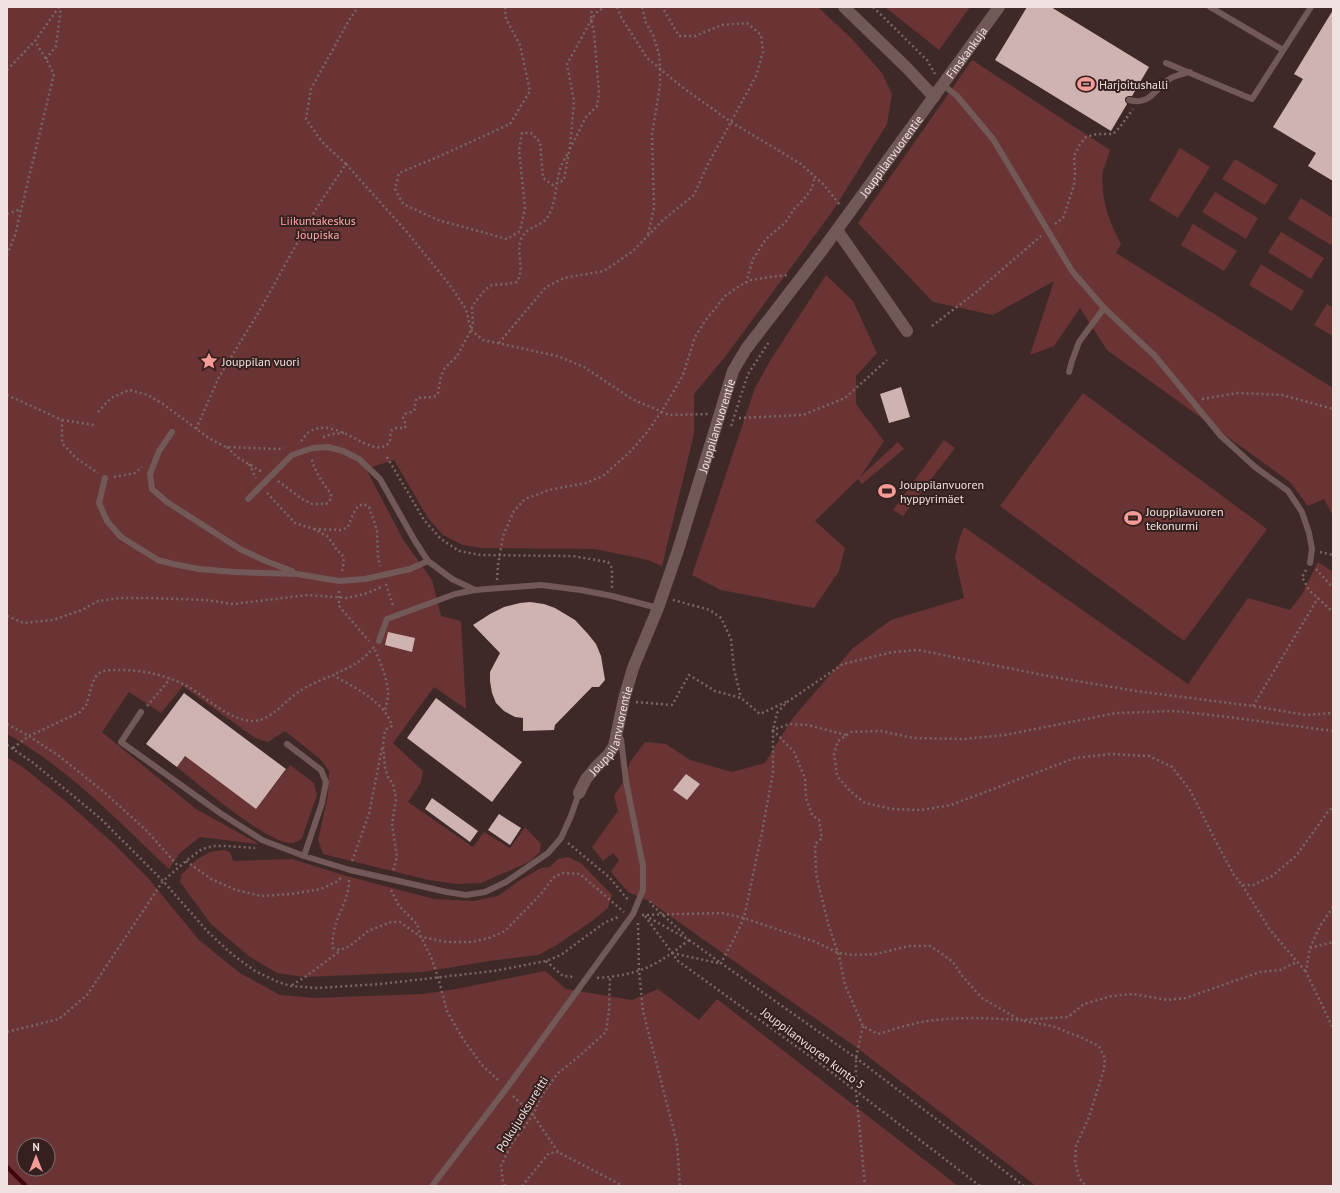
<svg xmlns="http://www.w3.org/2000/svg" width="1340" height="1193" viewBox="0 0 1340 1193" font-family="'PT Sans',sans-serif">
	<rect width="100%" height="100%" fill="#3f2928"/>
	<path fill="#693433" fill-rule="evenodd" d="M 7,7 L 818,7 L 853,40 L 882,73 L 892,94 L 887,124 L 834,209 L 725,357 L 694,394 L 694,434 L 662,566 L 648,560 L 595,549 L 482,548 L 463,545 L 443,535 L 428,518 L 394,460 L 366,469 L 404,541 L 432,580 L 441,616 L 461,621 L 466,709 L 434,687 L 393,743 L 423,771 L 421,782 L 408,802 L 473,847 L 484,832 L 510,848 L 525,827 L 541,844 L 540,852 L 529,862 L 481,883 L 457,884 L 429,880 L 323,854 L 318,840 L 328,795 L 329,771 L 320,759 L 285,731 L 268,742 L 255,738 L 183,686 L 161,713 L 129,692 L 102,732 L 196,809 L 259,844 L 200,837 L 180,853 L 169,869 C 118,821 68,768 7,734 Z
		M 885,7 L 970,7 L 939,50 Z
		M 972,60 L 1110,150 C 1108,157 1105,164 1103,171 C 1100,197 1109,222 1121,244 L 1116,253 L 1333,388 L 1333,516 L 1324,499 L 1308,506 L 1290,482 L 1107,350 L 1080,308 L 1054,346 L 1030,355 L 1054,281 L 993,315 L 933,302 L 858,223 Z
		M 1180,148 L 1210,167 L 1178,218 L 1149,200 Z
		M 1235,159 L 1278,185 L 1265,205 L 1222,179 Z
		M 1215,192 L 1258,218 L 1246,239 L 1202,212 Z
		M 1301,198 L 1333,218 L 1333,242 L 1331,245 L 1288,219 Z
		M 1193,224 L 1237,251 L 1224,271 L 1181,245 Z
		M 1281,232 L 1324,258 L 1311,279 L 1268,252 Z
		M 1261,264 L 1304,291 L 1292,311 L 1249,285 Z
		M 826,275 L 853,301 L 877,353 L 856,376 L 856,404 L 884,441 L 860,477 L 898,442 L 904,449 L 862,484 L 858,479 L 815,521 L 845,548 L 839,571 L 814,608 L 721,590 L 692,575 L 755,388 L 771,359 Z
		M 1327,304 L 1333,308 L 1333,336 L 1314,325 Z
		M 1083,393 L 1267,529 L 1184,641 L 1000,506 Z
		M 944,440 L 955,448 L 903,516 L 893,510 Z
		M 964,527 L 1188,684 L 1248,598 L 1290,610 L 1302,594 L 1318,562 L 1333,572 L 1333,1186 L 1036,1186 L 860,1050 L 649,901 L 628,892 L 611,872 L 619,860 L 613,853 L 603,861 L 592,847 L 618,811 L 614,796 L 626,777 L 630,762 L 645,742 L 666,744 L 690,760 L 732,772 L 765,763 L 792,719 L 853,648 L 891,620 L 964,598 L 955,557 L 959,540 Z
		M 185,756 L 256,809 L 290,765 L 314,783 L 317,795 L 302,838 C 300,840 297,842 294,843 C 271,847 197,783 177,767 Z
		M 7,757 L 24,768 L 69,804 L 114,844 L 148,878 L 199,940 L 240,973 L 280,995 L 314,998 L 423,994 L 456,989 L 545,971 L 566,989 L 632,1000 L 658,989 L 699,1020 L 717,999 L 958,1186 L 7,1186 ZM 24,1145 L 48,1145 L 48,1169 L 24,1169 Z
		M 224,850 L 230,852 L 233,861 L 292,859 L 343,875 L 434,899 L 473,901 L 498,896 L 520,880 L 541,868 L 550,867 L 558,859 L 568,857 L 581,863 L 612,895 L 608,908 L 592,921 L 555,946 L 538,955 L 489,961 L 423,972 L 305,977 L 277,973 L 250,957 L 211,924 L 180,882 L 181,875 L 196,860 L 210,852 Z"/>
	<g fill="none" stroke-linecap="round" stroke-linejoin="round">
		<path stroke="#42040a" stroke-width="4" d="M 7,1167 L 26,1186"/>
	</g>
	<path fill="#cfb3b1" d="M 1027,7 L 1051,7 L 1149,67 L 1132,96 L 1128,96 L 1125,98 L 1125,101 L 1127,104 L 1111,131 L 995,60 Z
		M 1333,10 L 1333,181 L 1308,166 L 1316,153 L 1273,127 L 1303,79 L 1294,74 Z
		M 901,387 L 910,417 L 889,423 L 880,394 Z
		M 530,602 L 544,604 L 555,608 L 575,620 L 588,634 L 596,644 L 601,656 L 605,680 L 599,687 L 592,687 L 555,725 L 554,730 L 523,731 L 523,718 L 515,717 L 504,711 L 496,703 L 492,693 L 490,681 L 490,672 L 500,653 L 473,625 L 490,614 L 504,607 L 520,603 Z
		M 388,632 L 415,638 L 412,652 L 385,645 Z
		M 184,693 L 286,769 L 256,809 L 185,756 L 177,767 L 146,744 Z
		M 436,698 L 522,762 L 492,802 L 407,738 Z
		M 686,774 L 700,784 L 687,800 L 673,790 Z
		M 432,798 L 478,831 L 470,842 L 425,809 Z
		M 499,814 L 521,828 L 510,845 L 488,830 Z"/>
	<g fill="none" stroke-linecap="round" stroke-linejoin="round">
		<path stroke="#7a6665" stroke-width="2.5" stroke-dasharray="2 3" stroke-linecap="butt" d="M 505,7 L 506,19 L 520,45 L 530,91 L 510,124 L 440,156 L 399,173 L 395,189 L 403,204 L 438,220 L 507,239 L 520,231 L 525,208 L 519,151 L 522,133 L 531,133 L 540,142 L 543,178 L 553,185 L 564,180 L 570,146 L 574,101 L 567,64 L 593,17 L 597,12 L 605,7
			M 617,7 L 621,17 L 647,58 L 682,87 L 731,122 L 801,164 L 824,185 L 840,205
			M 642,7 L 646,23 L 653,35 L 659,54 L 660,69 L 660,85 L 652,135 L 654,208 L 648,235
			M 873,7 L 927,60 L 935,74
			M 46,59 L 56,46 L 61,7
			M 7,70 L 35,41 L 59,7
			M 570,149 L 586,117 L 597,106 L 599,93 L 594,32 L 591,20 L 592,7
			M 346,164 L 406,231 L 449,284 L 466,309 L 471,330 L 483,340 L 557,356 L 584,367 L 632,399 L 669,415 L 708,414
			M 7,214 L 21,209
			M 1055,224 L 1063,218 L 1074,185 L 1075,172 L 1074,156 L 1080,144 L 1086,137 L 1097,134 L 1113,134 L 1120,127 L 1133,109
			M 7,255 L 15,235 L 54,74 L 46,59 L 35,41
			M 746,283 L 753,259 L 766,239 L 785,223 L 794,209 L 804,199 L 812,188 L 815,176
			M 932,326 L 975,293 L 1041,236
			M 499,343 L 546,287 L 564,278 L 604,271 L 633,251 L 663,220 L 694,195 L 707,166 L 756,76 L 763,52 L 761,35 L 747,23 L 722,25 L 695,36 L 679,36 L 662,7
			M 7,395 L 62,420 L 62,443 L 76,458 L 98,473
			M 1202,399 L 1238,393 L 1282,395 L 1333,409
			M 98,412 L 111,398 L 129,390 L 148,395 L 163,404 L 210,439 L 226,447 L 278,449 L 284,448
			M 739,418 L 803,415 L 845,398 L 887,360
			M 62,420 L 94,425
			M 731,426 L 748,374 L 769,342
			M 196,429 L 219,377 L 260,310 L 316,209 L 346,164 L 322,142 L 306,119 L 311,89 L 348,22 L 358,7
			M 323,437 L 332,434 L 344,433
			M 301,441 C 304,438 306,434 309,432 C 337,414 371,460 388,444 C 392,440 389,434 392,430 L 396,428 L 405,428 L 406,425 L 403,418 L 405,414 L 414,411 C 416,407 414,404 417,398 L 432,397 L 436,396 L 438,393 L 441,376 L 445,368 L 457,356 L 471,330 L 473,323 L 472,308 L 475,302 L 486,289 L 492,285 L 507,284 L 517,282 C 525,269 516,253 521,239 C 527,226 540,227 547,218 C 556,204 555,188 559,173 C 560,166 565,159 568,153
			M 227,447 L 237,457 L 262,472
			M 387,457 L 424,520 L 441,539 L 459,551 L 481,555 L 572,556 L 608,562 L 612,568 L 612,588
			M 249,464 L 256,478
			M 114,477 L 135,473 L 142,467
			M 278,481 L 302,499 L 312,504 L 326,504 L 331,499 L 331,494 C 322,482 315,472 311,457
			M 267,493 L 295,523 L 314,529 L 327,536 L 334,545 L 337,551 C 347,555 343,564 342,572
			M 314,529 L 341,530 L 348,527 L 353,514 L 358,506 L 364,504 L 369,507 L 377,530 L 378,558 L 380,566
			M 1320,552 L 1333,555
			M 1316,569 L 1333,588
			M 1306,570 L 1302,577 L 1309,590 L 1333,612
			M 497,580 L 498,565 L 503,536 L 514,511 L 525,499 L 549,490 L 586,483 L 603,476 L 631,451 L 648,431 L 662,411 L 683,375 L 695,337 L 705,321 L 725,296 L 741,285 L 751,280 L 770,277 L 788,275
			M 386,584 C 388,592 392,600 393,607
			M 339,591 L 339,606 L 369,641
			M 673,600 L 710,610 L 721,618 L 731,639 L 734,669 L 741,698
			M 7,616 L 24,623 L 53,620 L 82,610 L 98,601 L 121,598 L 150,598 L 206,600 L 233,604 L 308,595 L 347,598 L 368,593 L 383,586
			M 374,647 C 360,664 351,666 333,675 C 354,688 384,700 392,726 L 385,730 L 383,744 L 385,767 L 388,777 L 393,784 L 396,799 L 392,824 L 397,857 L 393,871
			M 375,650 C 381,664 389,682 388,697 C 387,702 386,706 385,710
			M 636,702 L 672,705 L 689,675 L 715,691 L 741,698 L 760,714 L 786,702
			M 147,706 L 170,679
			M 1253,706 L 1318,598
			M 7,724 L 29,736 L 59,756 L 104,792 L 147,831 L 179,867
			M 1333,731 L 1228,717 L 1175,711 L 1116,713 L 1005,735 L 964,739 L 913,738 L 881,731 L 851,732 L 838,741 L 834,754 L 837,776 L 850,791 L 865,803 L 892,809 L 921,810 L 951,805 L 1075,758 L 1111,754 L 1149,756 L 1172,767 L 1190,790 L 1215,840 L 1234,875 L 1242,885 L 1253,885 L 1272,876 L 1296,856 L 1327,813 L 1333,807
			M 846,735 L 808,725 L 789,724 L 773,730 L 794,752 L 805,778 L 806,798 L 812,815 L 819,820 L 822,838 L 815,844 L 816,874 L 828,923 L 839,956 L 845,985 L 863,1026 L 878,1034 C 897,1028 916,1022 935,1020 C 963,1017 991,1018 1019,1020
			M 7,745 L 32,762 L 100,818 L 163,881 L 208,932 L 233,955 L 255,971 L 278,982 L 291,986 L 317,988 L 380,984 L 494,971 L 546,961 L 561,955 L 604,923 L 618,917
			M 13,748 L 29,736 L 80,712 C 82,710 84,707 86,705 C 90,696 91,681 98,674 C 105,669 114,670 122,670 C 145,670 168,676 189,687 C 209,699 227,719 252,721 C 271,722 285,700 300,691 C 310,684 322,680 333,675
			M 568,843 L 609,877 L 629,901
			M 186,861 L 211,879 L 236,890 L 262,896 L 291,894 L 321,889 L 336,882 L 342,877
			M 352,861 L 369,814 L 382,748
			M 349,880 C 349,905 330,921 333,948 L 340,950 L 350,946 L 368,931 L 391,922 L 400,922 L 421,937 L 447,942 L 471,942 L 489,938 L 505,931 L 540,895 L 553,878 L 562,873 L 580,874 L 624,912
			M 1242,885 L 1270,930 L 1306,972
			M 391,890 L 399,906 L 417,924 L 421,937 L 431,957 L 438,977 L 447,1011 L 463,1039 L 482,1065 L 500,1082
			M 650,901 L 652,905 L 686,936
			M 1333,907 L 1320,926 L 1310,948 L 1306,972 L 1333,1028
			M 642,915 L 722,913 L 744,918 L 770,927 L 816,942 L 838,953 L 854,955 L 876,954 L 909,946 L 930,946 L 941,953 L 953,962 L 963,977 L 982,998 L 1020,1020 L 1068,1017 L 1084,1004 L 1112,996 L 1133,994 L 1167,1000 L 1186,998 L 1260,972 L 1280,970 L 1297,962
			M 645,916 L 678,961 L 818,1062 L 980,1186
			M 638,923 L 639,971 L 643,1011 L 677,1143 L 680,1186
			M 689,940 L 721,963
			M 1310,948 L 1333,942
			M 672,953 L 718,963
			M 546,961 L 563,976 L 575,977
			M 597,978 C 640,975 656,966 689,940 L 646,916
			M 292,985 L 305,977 L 340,951
			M 1024,1021 L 1052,1026 L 1080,1037 L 1099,1046 L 1105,1059 L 1104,1069 L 1089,1117 L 1076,1146 L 1075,1161 L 1079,1178 L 1086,1186
			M 863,1026 L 856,1058 L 856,1091 L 865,1186
			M 7,1032 L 59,1019 L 87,995 L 163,881 L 186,861 L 202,849 L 214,846 L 226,846 L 255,848
			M 513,1096 L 533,1115 L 558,1152 L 623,1186
			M 505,1186 L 503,1181 L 501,1166 L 511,1145 L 533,1115 L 542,1095 L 558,1073 L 576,1059 L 606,1032 L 609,1010 L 610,977
			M 522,1186 L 549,1153 L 558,1152
			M 1024,1186 L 856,1058 L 721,963 L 736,935 L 744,918 L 762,832 L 773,773 L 773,730 L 777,713 L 787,702 L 843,664 L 893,652 L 918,650 L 1053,677 L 1136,691 L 1253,706 L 1306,715 L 1333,713"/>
		<path stroke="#725958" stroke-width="6" d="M 1210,7 L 1283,50
			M 1166,63 L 1252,99 L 1311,7
			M 942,84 L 957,96 L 993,139 L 1072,271 L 1104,308 L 1155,356 L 1221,436 L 1255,467 L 1288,491 L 1302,512 L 1309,533 L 1312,549 L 1310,563
			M 1129,100 C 1151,106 1155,88 1171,78 C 1177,75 1184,74 1190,72
			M 1069,372 L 1072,361 L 1079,342 L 1104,308
			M 172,432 L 159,451 L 150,474 L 152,489 L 167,502 L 240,549 L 268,562 L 292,571
			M 105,478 L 99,503 L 107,521 L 121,537 L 158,560 L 173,564 L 199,569 L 234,572 L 297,574 L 339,581 L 365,579 L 410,569 L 428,561
			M 248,499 L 292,455 L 313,448 L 328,447 L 343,451 L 359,459 L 380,479 L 415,541 L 428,561 L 452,579 L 475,590 L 541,585 L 581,590 L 612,596 L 658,608
			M 379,641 L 387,619 L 455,594 L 475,590
			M 141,712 L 121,742 L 220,813 L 262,840 L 304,856 L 350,870 L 447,892 L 466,895 L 485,892 L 506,882 L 548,853 L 561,838 L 571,816 L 579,793
			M 287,744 L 321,770 L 326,782 L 322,803 L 304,856
			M 432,1186 L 506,1089 L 633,914 L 643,890 L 643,866 L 626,781 L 621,739 L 618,735"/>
		<g stroke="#725958" stroke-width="12">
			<path d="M 844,7 L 908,69 L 934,97"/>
			<path d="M 837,230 L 907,331"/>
			<path id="s1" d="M 579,793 L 586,779 L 596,767 L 608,755 L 614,746 L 624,699 L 633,668 L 658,608 L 678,550 L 733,371 L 746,349 L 823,249 L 999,7"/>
		</g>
	</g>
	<defs>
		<g id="stadium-bare" transform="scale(1.38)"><path d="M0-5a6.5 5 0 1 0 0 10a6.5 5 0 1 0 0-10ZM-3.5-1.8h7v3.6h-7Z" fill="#f59b98" stroke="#35201f" stroke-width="2.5" paint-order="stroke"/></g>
		<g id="sight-bare" transform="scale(1.38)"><path d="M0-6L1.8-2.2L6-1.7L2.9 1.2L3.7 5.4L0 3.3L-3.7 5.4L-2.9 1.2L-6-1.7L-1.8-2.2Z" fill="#f59b98" stroke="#35201f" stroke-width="2.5" paint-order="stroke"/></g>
	</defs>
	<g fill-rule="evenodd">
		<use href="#stadium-bare" x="1086" y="84"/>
		<use href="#sight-bare" x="209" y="361"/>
		<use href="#stadium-bare" x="887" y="491"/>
		<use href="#stadium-bare" x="1133" y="518"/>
	</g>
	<g text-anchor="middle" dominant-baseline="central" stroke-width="4" stroke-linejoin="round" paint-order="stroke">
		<g font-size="12" fill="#f0e2e1" stroke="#35201f">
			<text stroke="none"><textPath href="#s1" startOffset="848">Finskankuja</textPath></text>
			<text stroke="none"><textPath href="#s1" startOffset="720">Jouppilanvuorentie</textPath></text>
			<text stroke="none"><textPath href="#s1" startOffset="396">Jouppilanvuorentie</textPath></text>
			<text stroke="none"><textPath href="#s1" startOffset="72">Jouppilanvuorentie</textPath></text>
			<text transform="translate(813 1048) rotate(37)">Jouppilanvuoren kunto 5</text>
			<text transform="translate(522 1114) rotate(-58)">Polkujuoksureitti</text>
		</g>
		<g font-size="12" fill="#f0e2e1" stroke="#35201f" text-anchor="start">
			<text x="1099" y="84">Harjoitushalli</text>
			<text x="222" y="361">Jouppilan vuori</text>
			<text x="900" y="484">Jouppilanvuoren<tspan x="900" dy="14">hyppyrimäet</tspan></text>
			<text x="1146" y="511">Jouppilavuoren<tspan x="1146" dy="14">tekonurmi</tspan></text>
		</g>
		<g font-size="12" fill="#fcaba7" stroke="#35201f">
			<text x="318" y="220">Liikuntakeskus<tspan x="318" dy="14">Joupiska</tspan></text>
		</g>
	</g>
	<rect width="1340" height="1193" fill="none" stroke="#f0e2e1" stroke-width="16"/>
	<g transform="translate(36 1157)"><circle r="19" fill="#35201f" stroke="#806e6d"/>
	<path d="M0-3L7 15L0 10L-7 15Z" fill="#f59b98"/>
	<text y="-6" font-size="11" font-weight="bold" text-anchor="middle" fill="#f0e2e1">N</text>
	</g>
</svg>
